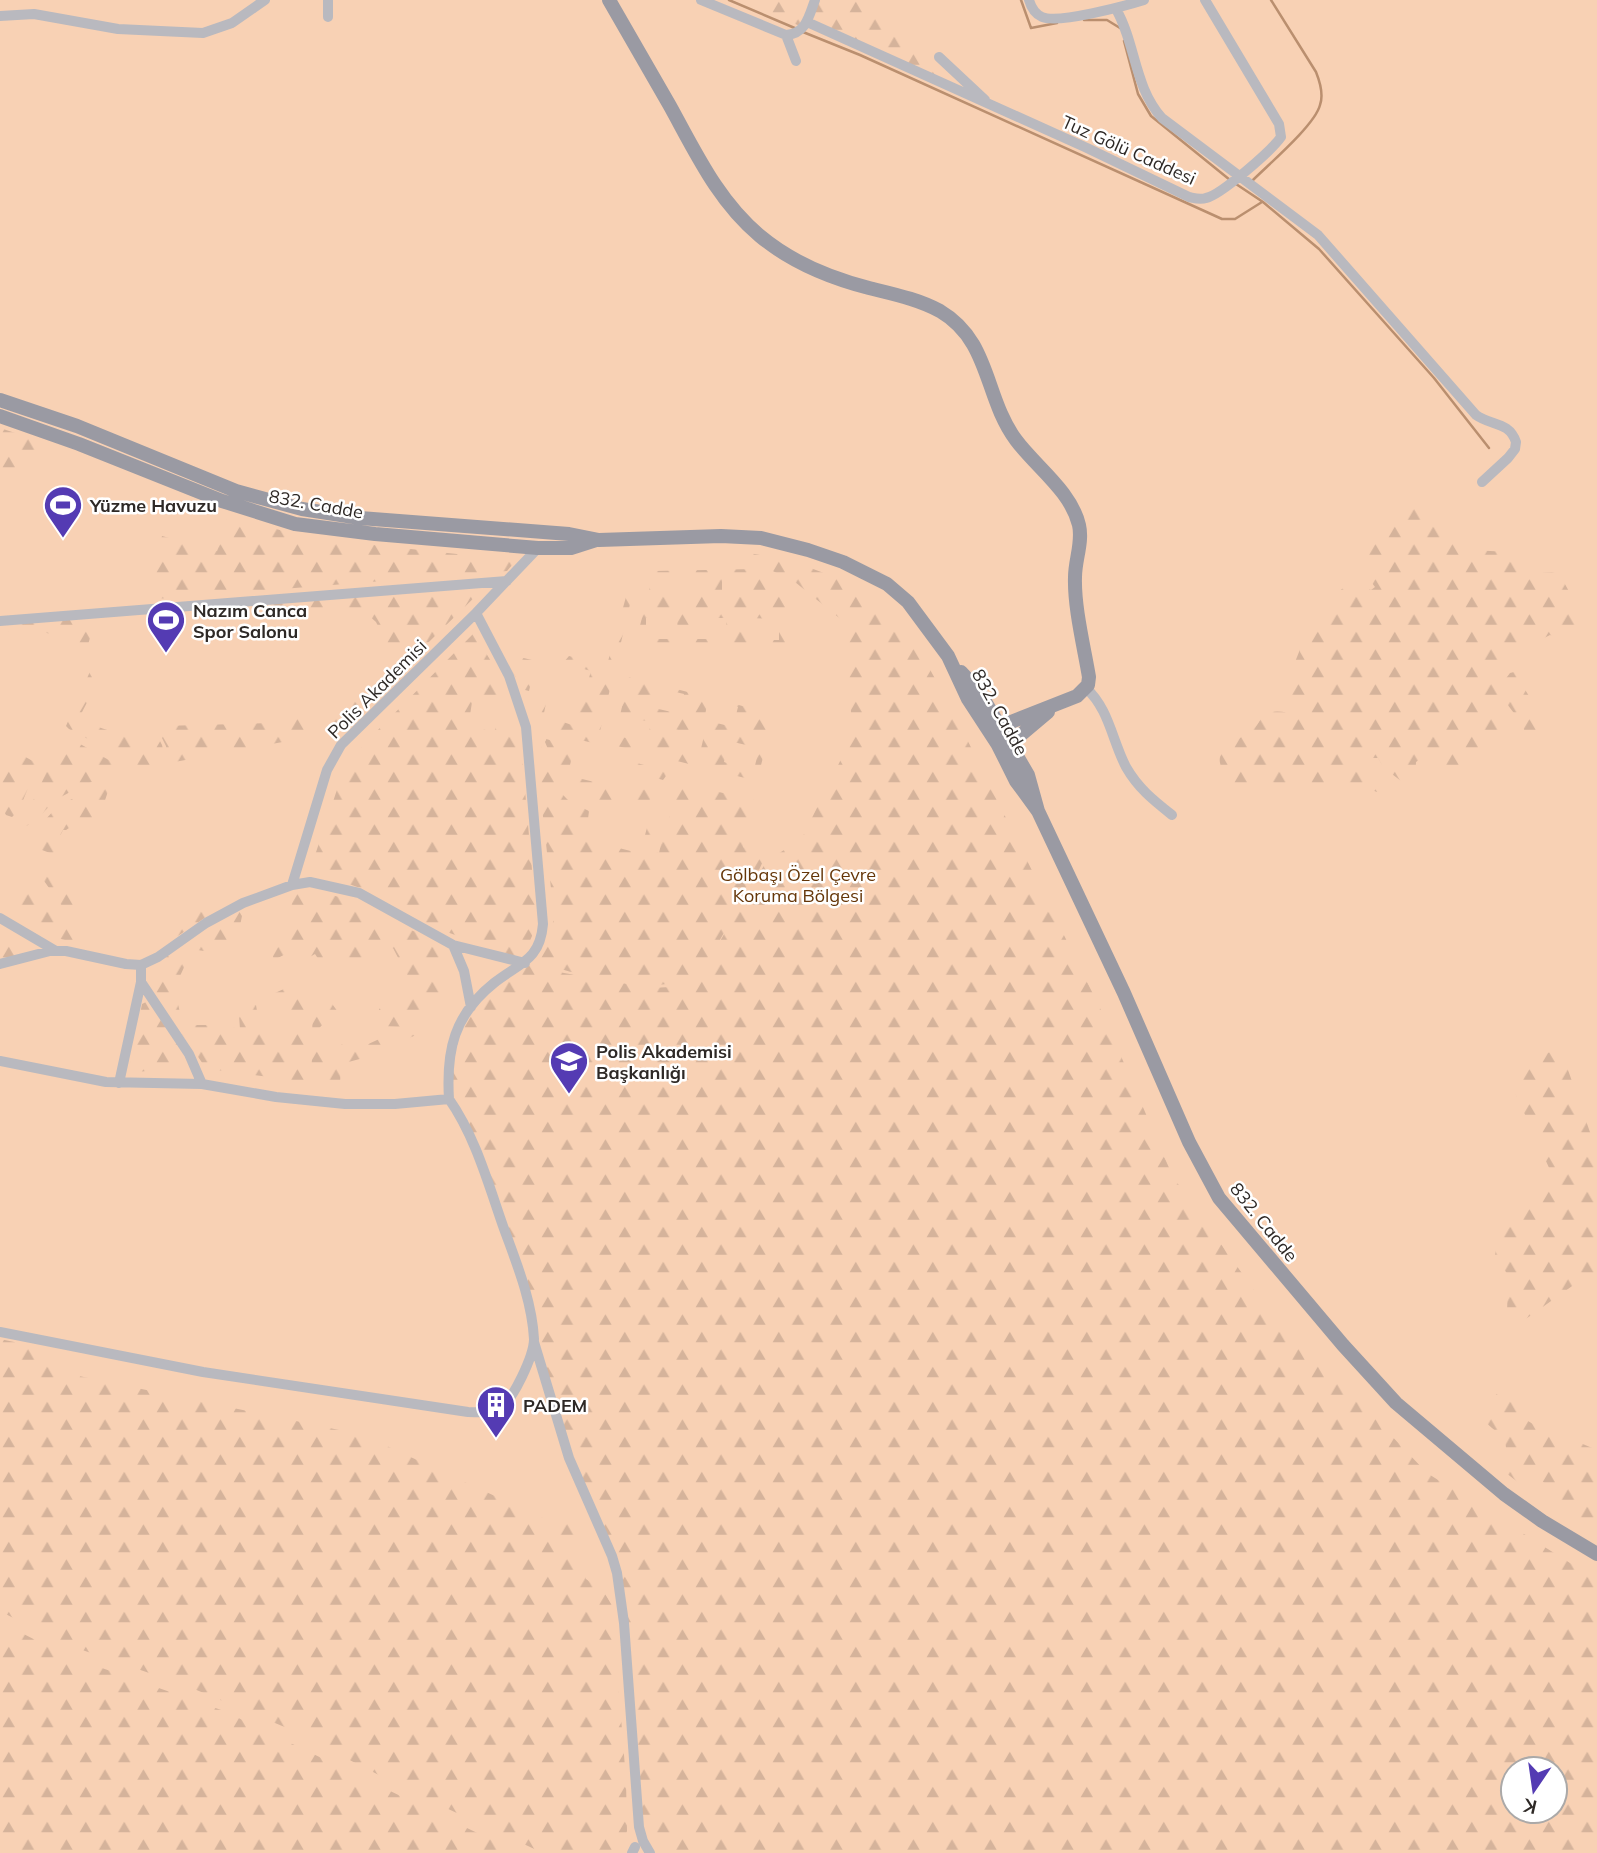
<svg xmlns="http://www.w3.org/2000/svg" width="1597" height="1853" viewBox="0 0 1597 1853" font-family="Mulish,sans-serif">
	<defs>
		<pattern id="forest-firs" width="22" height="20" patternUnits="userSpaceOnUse" patternTransform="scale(1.75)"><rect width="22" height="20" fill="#f8d1b4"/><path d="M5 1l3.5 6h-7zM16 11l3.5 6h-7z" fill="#d5b39b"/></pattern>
	</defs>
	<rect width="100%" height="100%" fill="#fef6f1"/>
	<path fill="#f8d1b4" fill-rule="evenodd" d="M 0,0 L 1597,0 L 1597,1853 L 0,1853 ZM 1513,1769 L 1555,1769 L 1555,1811 L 1513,1811 Z"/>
	<path fill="url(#forest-firs)" fill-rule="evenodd" d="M 738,0 L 810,0 L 800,26 Z
		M 818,0 L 871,0 L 866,4 L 929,69 L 937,61 L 969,90 L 811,20 Z
		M 0,428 L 55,446 L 0,476 Z
		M 1403,502 L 1419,504 L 1425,509 L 1426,519 L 1437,528 L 1451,530 C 1466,559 1494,547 1518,554 L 1521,563 L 1531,565 L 1540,573 L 1552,572 L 1560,575 L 1584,619 L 1555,637 L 1550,635 L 1540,640 L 1535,640 C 1530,645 1525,652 1519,656 C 1504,666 1493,658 1497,682 L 1501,685 L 1510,673 L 1514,672 L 1542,717 L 1547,731 L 1541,733 L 1543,743 L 1537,749 L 1532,747 L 1520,721 L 1507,704 L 1502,709 L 1506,721 L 1498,735 L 1486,740 L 1479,760 L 1457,772 L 1456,778 L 1449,781 L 1439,771 L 1434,757 L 1428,753 L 1416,762 L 1415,783 L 1405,784 L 1384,768 L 1378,758 L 1369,758 L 1364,767 L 1364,775 L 1373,777 L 1382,786 L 1377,792 L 1364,787 L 1353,789 L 1336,780 L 1318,792 L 1265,781 L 1236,789 C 1204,751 1224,751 1254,728 C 1258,725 1260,719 1264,716 C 1273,708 1286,713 1296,714 L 1297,710 L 1289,701 L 1290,680 L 1296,669 L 1295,662 L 1299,652 L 1299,641 L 1306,637 L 1312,627 L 1303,618 L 1305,612 L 1313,611 L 1321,614 L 1328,610 L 1330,598 L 1350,583 L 1358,584 L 1371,590 L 1375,587 L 1366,575 L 1374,562 L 1367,553 C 1368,548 1368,541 1371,536 C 1374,533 1400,504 1403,502 Z
		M 228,516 L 309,538 L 512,560 L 513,564 L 507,571 L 155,599 L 152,574 L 162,536 L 217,551 Z
		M 728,549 L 792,561 L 853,584 L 901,617 L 954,713 L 1102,1012 L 1173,1177 L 1259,1297 L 1427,1473 L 1597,1580 L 1597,1853 L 650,1853 L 643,1841 L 617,1573 L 582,1490 L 494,1198 L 449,1099 L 448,1056 L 471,1007 L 525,963 L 564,973 L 650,988 L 671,987 L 684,982 L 695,977 L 705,967 L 766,862 L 802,838 L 853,735 L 843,621 L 795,582 ZM 1513,1769 L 1555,1769 L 1555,1811 L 1513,1811 Z
		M 756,569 L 772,582 L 790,616 L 788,649 L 635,645 L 654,571 ZM 698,575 L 699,597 L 667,597 L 667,575 ZM 722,576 L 753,576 L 753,597 L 722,597 ZM 677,617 L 678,639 L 646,639 L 646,618 ZM 694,618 L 726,618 L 727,639 L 695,639 ZM 748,618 L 779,619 L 779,640 L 748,640 Z
		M 631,579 L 635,583 L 597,744 L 556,734 L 560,721 L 575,726 L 591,671 L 563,663 L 569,656 L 607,665 Z
		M 485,587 L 337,732 L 169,763 L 166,746 L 158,730 L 162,726 L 271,723 L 337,712 L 377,667 L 384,654 L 380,630 L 376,622 L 367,614 L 356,610 L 195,620 L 176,616 L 172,612 Z
		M 93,618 L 95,621 L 87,648 L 39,630 L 0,632 L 0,625 Z
		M 474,633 L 507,688 L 509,701 L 505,706 L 497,697 L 476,697 L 472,702 L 469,722 L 477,728 L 494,732 L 496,727 L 519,722 L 535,904 L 532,936 L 525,952 L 519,958 L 433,927 L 414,918 L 374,893 L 310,870 L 345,766 L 368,740 Z
		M 507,654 L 536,661 L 529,691 L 521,689 L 505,655 Z
		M 92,667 L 98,669 L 93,691 L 81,714 L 83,720 C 105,731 132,740 156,733 L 162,745 L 166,763 L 135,768 L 109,750 L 69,729 L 66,726 Z
		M 629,677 L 774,714 L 757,781 L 613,745 ZM 655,687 L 684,694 L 680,714 L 650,707 ZM 708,700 L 738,707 L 733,727 L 704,720 ZM 622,716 L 651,722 L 647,742 L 617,736 ZM 674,729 L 704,736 L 699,757 L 669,750 ZM 729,741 L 759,748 L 754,770 L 724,762 Z
		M 527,698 L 546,703 L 544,713 L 551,716 L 547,730 L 540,729 C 536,742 555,786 565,797 C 571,804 581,807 589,811 L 588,819 L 582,818 L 579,832 L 583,833 L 584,839 L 650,856 L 652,851 L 659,853 L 662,840 L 645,835 L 648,824 L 666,829 L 679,783 L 754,800 L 743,847 L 763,854 L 764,859 L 753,883 L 749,882 C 733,914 711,974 673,983 C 650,988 624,981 603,977 C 584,974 555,972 541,958 L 551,936 L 554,915 L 535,745 L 535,734 L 539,728 Z
		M 64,735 L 125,769 C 103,777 80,786 59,798 C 47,805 39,822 26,826 L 22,824 Z
		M 546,739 L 591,751 L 589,761 L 572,757 L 569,769 L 572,771 L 574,777 L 639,793 L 641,789 L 648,790 L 651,778 L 634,774 L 637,763 L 665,771 L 666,776 L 663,780 L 656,778 L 647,811 L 622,805 L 620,809 L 580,798 C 561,790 553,760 545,742 Z
		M 0,749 L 16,757 L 22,755 L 38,764 L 19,810 L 12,817 L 6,815 L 1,806 L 5,792 L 0,784 Z
		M 111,782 L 94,834 L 87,828 L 75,824 L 66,830 L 63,830 L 59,838 L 61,847 L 58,849 L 58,856 L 34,847 L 32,841 L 36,834 L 46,837 L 54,826 L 44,821 L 58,806 L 82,794 L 85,794 L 92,801 L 94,790 Z
		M 30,853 L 57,862 L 56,869 L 59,870 L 60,877 L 81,875 L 82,880 L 75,886 L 78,913 L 69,916 L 32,864 Z
		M 30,876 L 55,911 L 71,927 L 75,939 L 73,942 L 49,936 L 0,906 L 0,902 Z
		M 304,889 L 362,902 L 370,906 L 366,913 L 392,932 L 397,925 C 406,929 416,931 423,935 C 444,947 448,986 436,1005 C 431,1013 424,1020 418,1027 L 379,1026 L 379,1009 L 414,988 L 393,948 L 353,970 L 349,963 L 344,966 L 340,958 L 330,963 L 327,956 L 319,960 L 315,954 L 308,958 L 305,952 L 297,956 L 293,950 L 276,959 L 279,965 L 274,969 L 273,956 L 282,940 L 295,892 Z
		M 196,898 L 209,915 L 151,954 L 147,947 L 188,921 L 183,915 L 185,909 L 191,910 Z
		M 239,911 L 242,916 L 234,955 L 197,950 L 186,963 L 175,987 L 152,968 L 188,940 Z
		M 0,929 L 32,946 L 33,949 L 30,952 L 0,960 Z
		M 151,971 L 175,991 L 181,1017 L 192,1018 L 194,1025 L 221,1025 L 240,1029 L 238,1002 L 256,1005 L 257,1011 L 251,1013 L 253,1032 L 282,1038 L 297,1025 L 295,1011 L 273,1010 L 273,1005 L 277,1002 L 278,994 L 275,993 L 288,987 L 308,990 L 307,1082 L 217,1070 L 203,1064 L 157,998 Z
		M 148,1001 L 183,1053 L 180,1066 L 132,1073 L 129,1071 L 142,1004 Z
		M 330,1001 L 338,1012 L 327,1025 L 323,1024 L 312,1036 L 313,1006 Z
		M 401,1033 L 416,1035 L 367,1057 L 341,1064 L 340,1084 L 311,1084 L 312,1055 L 324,1044 L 331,1051 L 359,1034 L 364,1046 L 388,1035 Z
		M 1551,1052 L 1562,1053 L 1597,1152 L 1597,1281 L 1591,1285 L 1575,1284 L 1513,1328 L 1503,1332 L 1502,1325 L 1507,1315 L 1508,1275 L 1495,1256 L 1497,1240 L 1555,1181 L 1507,1075 L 1524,1058 Z
		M 0,1339 L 47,1349 L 65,1370 L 79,1376 L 363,1435 L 540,1517 L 552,1521 L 572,1519 L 575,1526 L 580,1565 L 586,1579 L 604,1592 L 612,1605 L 626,1780 L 627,1831 L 621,1849 L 616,1853 L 543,1853 L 416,1794 L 287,1728 L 187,1686 L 59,1642 L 0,1611 Z
		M 1502,1388 L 1528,1421 L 1546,1432 L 1559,1434 L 1597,1450 L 1597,1535 L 1555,1506 L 1559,1492 L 1535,1477 L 1524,1487 L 1501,1469 C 1513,1439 1503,1439 1482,1419 L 1493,1398 Z
		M 0,1622 L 65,1655 L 224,1711 L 519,1853 L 0,1853 Z"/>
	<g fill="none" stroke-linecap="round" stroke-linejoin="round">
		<path stroke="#ba8f6f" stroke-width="2.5" d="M 729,0 L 797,29
			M 1021,0 L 1031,28 L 1057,23
			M 1084,20 L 1107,20 L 1120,28
			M 803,32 L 860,55 L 1222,219 L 1235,219 L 1262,202
			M 1124,41 L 1138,94 L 1151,116 L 1230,180
			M 1253,180 C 1269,164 1315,125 1320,105 C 1324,94 1320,82 1316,72 L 1271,0
			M 1236,184 L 1263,202 L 1319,249 L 1434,378 L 1489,448"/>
		<path stroke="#b9b9bf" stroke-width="10" d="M 701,0 L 786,35 C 806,34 809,16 815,0
			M 1029,0 C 1031,7 1035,14 1042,17 C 1058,24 1125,6 1144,0
			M 1116,9 C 1136,44 1134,87 1162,118 L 1318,235 L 1476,415 C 1491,426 1509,421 1516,442 L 1515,449 L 1508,458 L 1482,482
			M 0,16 L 34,14 L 118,29 L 203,33 L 232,23 L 265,0
			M 328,17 L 328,0
			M 807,22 L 1087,148 L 1189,197 C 1194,198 1200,200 1206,198 C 1221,195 1272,150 1281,137 L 1279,124 L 1205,0
			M 786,35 L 796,61
			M 939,57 L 985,100
			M 0,621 L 507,581
			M 1086,688 C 1109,709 1112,740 1126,767 C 1138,788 1153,800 1172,815
			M 292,885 L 327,770 L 341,745 L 476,613 L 538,548
			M 0,918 L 56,951
			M 453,945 L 464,971 L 471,1007
			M 0,964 L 50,951 L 66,951 L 126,964 L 141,965 L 158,957 L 206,923 L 243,903 L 292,885 L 310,882 L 359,893 L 453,945 L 525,963
			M 141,982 L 189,1054 L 202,1084
			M 0,1061 L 106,1082 L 202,1084 L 276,1097 L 345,1104 L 395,1104 L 449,1099
			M 119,1083 L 141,982 L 141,965
			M 449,1099 C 446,1050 454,1015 494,983 C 519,963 540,961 543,924 L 526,727 L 509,676 L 476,613
			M 0,1332 L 203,1372 L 468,1412 C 478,1412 490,1414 499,1409 C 513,1401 534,1355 534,1339 C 532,1300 516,1262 503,1226 C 488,1183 475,1136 449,1099
			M 534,1342 L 569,1458 L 612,1556 L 617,1573 L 624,1623 L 639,1827 L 643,1841 L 650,1853
			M 632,1853 L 635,1847"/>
		<path stroke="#9a9aa3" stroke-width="14" d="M 609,0 C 629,35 650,71 670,106 C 696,153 718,201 760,236 C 791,262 830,278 869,288 C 893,294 918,299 940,311 C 991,341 984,397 1016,440 C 1036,467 1071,491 1079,525 C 1083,542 1075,560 1075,577 C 1074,607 1084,647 1089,677 L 1088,685 L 1077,696 L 1001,726 L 994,732
			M 0,400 L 77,426 L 236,491 L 302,509 L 360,518 L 569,534 L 599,540 L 721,536 L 761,538 L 808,550 L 843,562 L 887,584 L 908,602 L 948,656 L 968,699 L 998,745 L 1016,781 L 1038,811
			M 0,416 L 79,444 L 222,501 L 295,524 L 375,534 L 538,548 L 571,548 L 596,540
			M 961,672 L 979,691 L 1028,775 L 1038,811 L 1124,993 L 1189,1142 L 1219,1198 L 1343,1345 L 1396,1403 L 1504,1494 L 1542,1521 L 1597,1554
			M 1002,744 L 1011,743 L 1048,712"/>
	</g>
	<defs>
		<g id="stadium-pin" transform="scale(2.0125)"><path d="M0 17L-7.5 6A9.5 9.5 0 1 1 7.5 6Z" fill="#543bb3" stroke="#fff"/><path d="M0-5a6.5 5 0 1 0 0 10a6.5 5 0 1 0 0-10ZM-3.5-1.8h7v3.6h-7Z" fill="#fff"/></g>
		<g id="university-pin" transform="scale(2.0125)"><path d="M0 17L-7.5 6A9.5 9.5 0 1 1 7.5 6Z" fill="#543bb3" stroke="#fff"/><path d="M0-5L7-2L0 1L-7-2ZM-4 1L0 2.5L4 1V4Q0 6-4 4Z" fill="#fff"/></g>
		<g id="building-pin" transform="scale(2.0125)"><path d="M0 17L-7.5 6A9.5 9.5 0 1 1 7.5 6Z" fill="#543bb3" stroke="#fff"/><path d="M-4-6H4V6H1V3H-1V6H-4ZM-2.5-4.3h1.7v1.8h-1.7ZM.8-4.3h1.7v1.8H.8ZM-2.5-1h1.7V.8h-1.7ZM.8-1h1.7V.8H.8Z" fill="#fff"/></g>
	</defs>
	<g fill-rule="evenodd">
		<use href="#stadium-pin" x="63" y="505"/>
		<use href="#stadium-pin" x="166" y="620"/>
		<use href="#university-pin" x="569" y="1061"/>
		<use href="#building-pin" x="496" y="1405"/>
	</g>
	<g text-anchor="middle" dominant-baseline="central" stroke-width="5" stroke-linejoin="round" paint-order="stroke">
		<g font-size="18" fill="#2e2926" stroke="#fff">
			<text transform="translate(1129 150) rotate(24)">Tuz Gölü Caddesi</text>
			<text transform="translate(316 504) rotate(10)">832. Cadde</text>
			<text transform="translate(377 689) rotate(-45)">Polis Akademisi</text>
			<text transform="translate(1000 712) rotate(61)">832. Cadde</text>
			<text transform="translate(1264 1222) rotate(51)">832. Cadde</text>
		</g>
		<g font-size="18" font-weight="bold" fill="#2e2926" stroke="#fff" text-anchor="start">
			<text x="90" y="505">Yüzme Havuzu</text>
			<text x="193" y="610">Nazım Canca<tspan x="193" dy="21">Spor Salonu</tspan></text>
			<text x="596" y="1051">Polis Akademisi<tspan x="596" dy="21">Başkanlığı</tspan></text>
			<text x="523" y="1405">PADEM</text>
		</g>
		<g font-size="18" fill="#653608" stroke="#fff">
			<text x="798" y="874">Gölbaşı Özel Çevre<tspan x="798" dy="21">Koruma Bölgesi</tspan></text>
		</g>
	</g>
	<g transform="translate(1534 1790) rotate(193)"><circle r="33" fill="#ffffff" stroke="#aba9a8" stroke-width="2"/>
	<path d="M0-5L12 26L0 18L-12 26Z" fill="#543bb3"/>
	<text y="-10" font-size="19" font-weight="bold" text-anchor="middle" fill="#2e2926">K</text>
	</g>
</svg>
